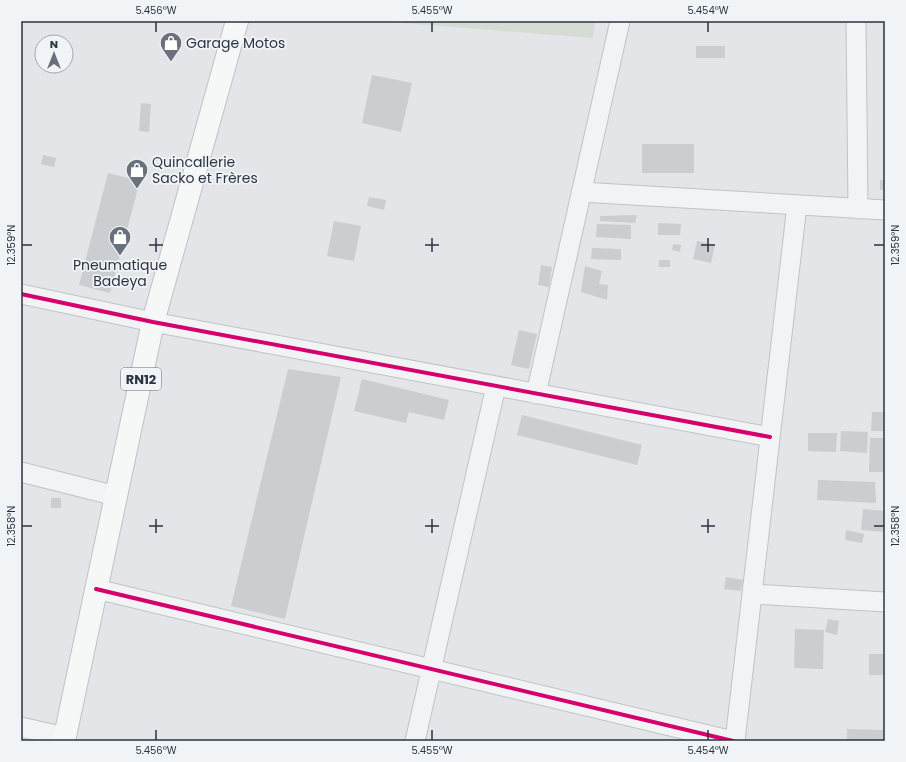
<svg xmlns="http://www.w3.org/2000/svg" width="906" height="762" viewBox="0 0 906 762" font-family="Poppins,sans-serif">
	<rect width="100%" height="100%" fill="#e3e5e8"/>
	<path fill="#d4dcd4" d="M 377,21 L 595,21 L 593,38 Z"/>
	<path fill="#cccdd0" d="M 696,46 L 725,46 L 725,58 L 696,58 Z
		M 372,75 L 412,83 L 401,132 L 362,123 Z
		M 141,103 L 151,104 L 149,132 L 139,131 Z
		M 642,144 L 694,144 L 694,173 L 642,173 Z
		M 43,155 L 56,158 L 54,167 L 41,164 Z
		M 108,173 L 140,181 L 110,293 L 79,285 Z
		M 880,180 L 885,180 L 885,190 L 880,190 Z
		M 369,197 L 386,200 L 384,210 L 367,206 Z
		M 637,215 L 635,223 L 600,221 L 600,216 Z
		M 334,221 L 361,226 L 354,261 L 327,256 Z
		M 658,223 L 681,224 L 680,235 L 658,235 Z
		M 597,224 L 631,225 L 631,239 L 596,237 Z
		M 697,241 L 715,245 L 711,263 L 693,259 Z
		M 673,244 L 681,245 L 680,252 L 672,250 Z
		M 592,248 L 621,249 L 621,260 L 591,259 Z
		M 659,260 L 670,260 L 670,267 L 659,267 Z
		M 541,265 L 552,267 L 549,287 L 538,285 Z
		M 585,266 L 602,271 L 599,284 L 608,285 L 607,300 L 581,292 Z
		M 519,330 L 537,334 L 529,369 L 511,365 Z
		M 288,369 L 341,377 L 285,619 L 231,606 Z
		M 362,379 L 449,400 L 444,420 L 409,412 L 406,423 L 354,411 Z
		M 872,412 L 885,412 L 885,431 L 871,431 Z
		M 522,415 L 642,445 L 637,465 L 517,435 Z
		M 841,431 L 868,432 L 867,453 L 840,451 Z
		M 808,433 L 837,433 L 836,452 L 808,451 Z
		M 870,438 L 885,438 L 885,472 L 869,472 Z
		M 818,480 L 875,482 L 876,503 L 817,500 Z
		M 51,498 L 61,498 L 61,508 L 51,508 Z
		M 863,509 L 885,511 L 885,532 L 861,530 Z
		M 846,530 L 864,534 L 862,543 L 845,540 Z
		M 726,577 L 743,580 L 741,591 L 724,589 Z
		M 828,619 L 839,621 L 837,635 L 825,632 Z
		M 795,629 L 824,630 L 823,669 L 794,668 Z
		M 869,654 L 885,654 L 885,675 L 869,675 Z
		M 847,729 L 885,730 L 885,741 L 847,741 Z"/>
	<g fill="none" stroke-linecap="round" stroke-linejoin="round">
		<g stroke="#c1c3c6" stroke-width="21">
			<path id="minor" d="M 856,21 L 858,209
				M 581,192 L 885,210
				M 21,294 L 153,322 L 770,437
				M 536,394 L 620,21
				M 21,472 L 116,496
				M 96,589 L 733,741
				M 752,594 L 885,602
				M 21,727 L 65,737
				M 415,741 L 496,386
				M 735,741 L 797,205"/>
		</g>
		<g stroke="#c0c2c6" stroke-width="24">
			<path id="primary" d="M 64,741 L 153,322 L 237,21"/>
		</g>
		<use href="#minor" stroke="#f2f3f5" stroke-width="19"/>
		<use href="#primary" stroke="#f6f7f7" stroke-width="22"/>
		<g stroke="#f1f4f7" stroke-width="6">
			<path id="cycleway" d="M 21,294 L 153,322 L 770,437
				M 96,589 L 733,741"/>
		</g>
		<use href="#cycleway" stroke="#d6006c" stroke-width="4"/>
	</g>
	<path fill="none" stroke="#2a3342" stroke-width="1.5" d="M 156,22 L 156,32M 432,22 L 432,32M 708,22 L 708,32M 156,238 L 156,252M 432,238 L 432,252M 708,238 L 708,252M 22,245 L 32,245M 149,245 L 163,245M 425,245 L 439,245M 701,245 L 715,245M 874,245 L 884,245M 156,519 L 156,533M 432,519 L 432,533M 708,519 L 708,533M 22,526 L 32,526M 149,526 L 163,526M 425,526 L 439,526M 701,526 L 715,526M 874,526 L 884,526M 156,730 L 156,740M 432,730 L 432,740M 708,730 L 708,740"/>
	<defs>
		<g id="shop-pin" transform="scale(1.15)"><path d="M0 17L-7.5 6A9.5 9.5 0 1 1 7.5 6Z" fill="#6b717c" stroke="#f1f4f7"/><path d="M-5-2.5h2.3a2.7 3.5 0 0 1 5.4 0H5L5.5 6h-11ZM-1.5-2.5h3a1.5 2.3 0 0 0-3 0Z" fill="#fff"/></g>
	</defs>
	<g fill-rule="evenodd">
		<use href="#shop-pin" x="171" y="43"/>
		<use href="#shop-pin" x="137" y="170"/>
		<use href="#shop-pin" x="120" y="237"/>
	</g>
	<g text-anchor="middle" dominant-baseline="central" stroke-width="3.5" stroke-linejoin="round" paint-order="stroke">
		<rect fill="#f1f4f7" stroke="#666d78" stroke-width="1" x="121" y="368" width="40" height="22" rx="3"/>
		<g font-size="13" font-weight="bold" fill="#2a3342">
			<text x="141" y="379">RN12</text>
		</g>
		<g font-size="14" fill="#2a3342" stroke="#f1f4f7" text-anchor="start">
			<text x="186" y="43">Garage Motos</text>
			<text x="152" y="162">Quincallerie<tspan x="152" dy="16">Sacko et Frères</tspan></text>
			<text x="120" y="265" text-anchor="middle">Pneumatique<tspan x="120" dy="16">Badeya</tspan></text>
		</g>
	</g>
	<rect width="906" height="762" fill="none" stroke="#f1f4f7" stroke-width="44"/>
	<g transform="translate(54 54)"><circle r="19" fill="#f1f4f7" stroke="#a1a7af"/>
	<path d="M0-3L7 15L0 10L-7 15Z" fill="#6b717c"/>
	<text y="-6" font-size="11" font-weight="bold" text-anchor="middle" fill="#2a3342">N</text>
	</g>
	<rect x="22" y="22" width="862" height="718" fill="none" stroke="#2a3342" stroke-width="1.5"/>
	<g font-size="10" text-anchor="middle" fill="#2a3342">
		<text x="156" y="14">5.456°W</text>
		<text x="432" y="14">5.455°W</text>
		<text x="708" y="14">5.454°W</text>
		<text transform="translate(11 245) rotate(-90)" y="4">12.359°N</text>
		<text transform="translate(895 245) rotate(-90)" y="4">12.359°N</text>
		<text transform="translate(11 526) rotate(-90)" y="4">12.358°N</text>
		<text transform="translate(895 526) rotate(-90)" y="4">12.358°N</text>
		<text x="156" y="754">5.456°W</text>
		<text x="432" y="754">5.455°W</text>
		<text x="708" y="754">5.454°W</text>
	</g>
</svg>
